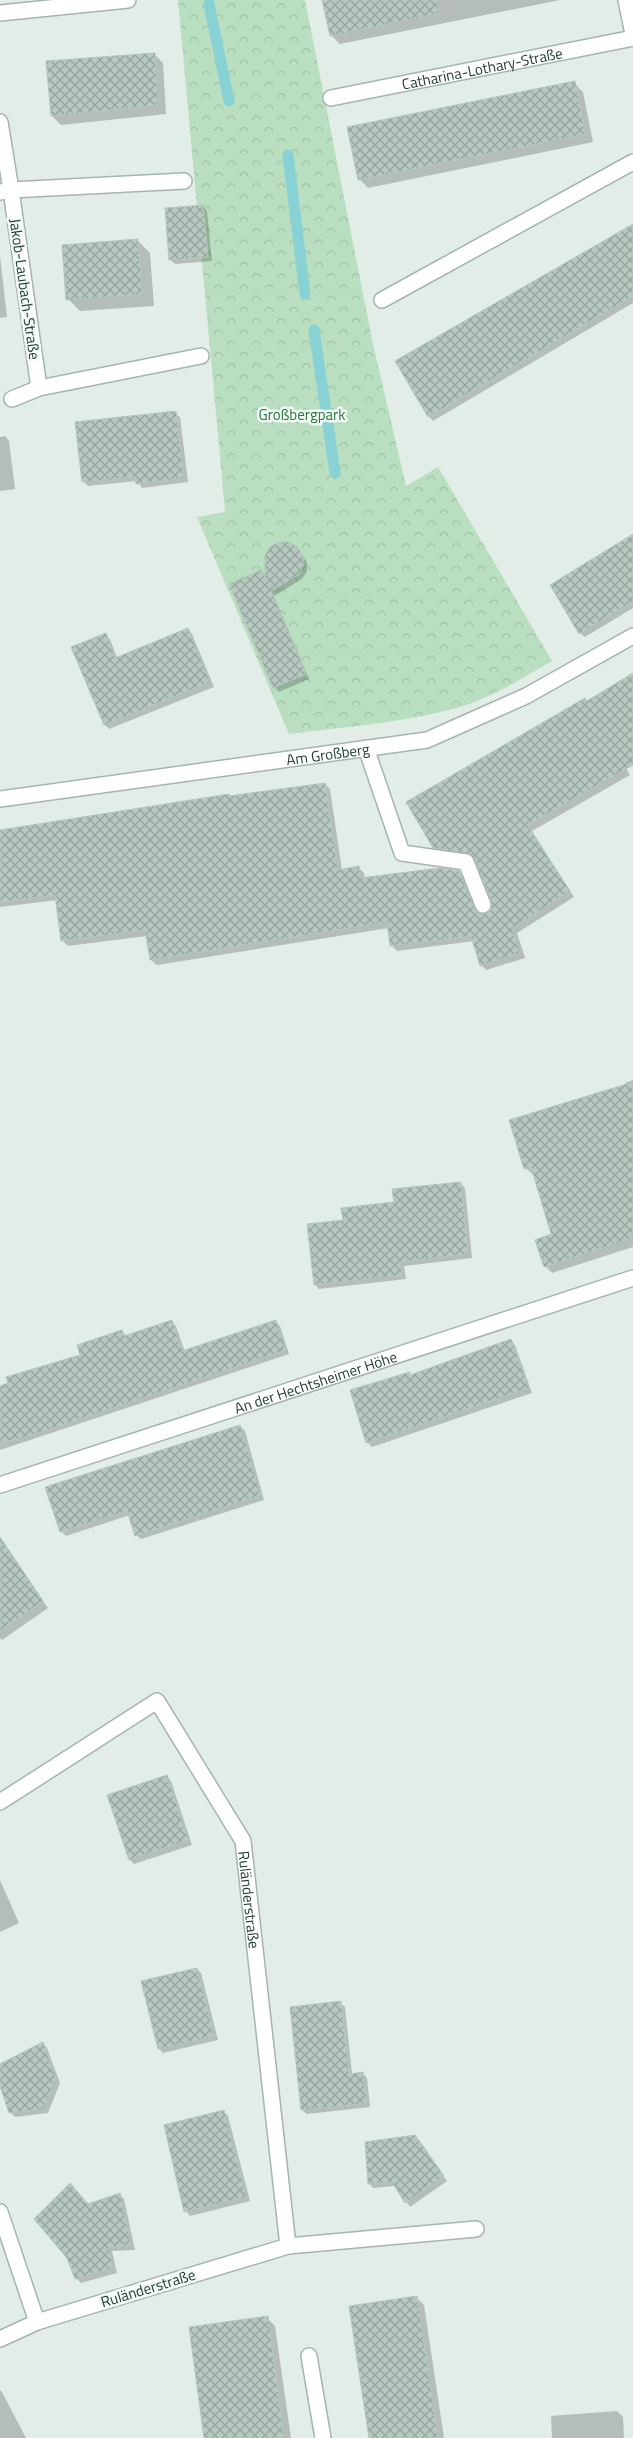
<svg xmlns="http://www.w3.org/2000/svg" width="633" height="2438" viewBox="0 0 633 2438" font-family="'Titillium Web',sans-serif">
	<defs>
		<pattern id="park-crowns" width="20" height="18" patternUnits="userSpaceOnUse" patternTransform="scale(1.25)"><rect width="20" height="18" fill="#badfc0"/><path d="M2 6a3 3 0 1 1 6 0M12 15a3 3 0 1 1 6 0" fill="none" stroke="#a0c0a6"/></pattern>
		<pattern id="building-cross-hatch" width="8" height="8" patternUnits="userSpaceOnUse" patternTransform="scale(1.25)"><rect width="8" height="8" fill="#b7c8c0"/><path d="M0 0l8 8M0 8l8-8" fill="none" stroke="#94a49d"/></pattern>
	</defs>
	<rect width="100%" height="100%" fill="#e2ede7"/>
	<path fill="url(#park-crowns)" d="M 178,0 L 305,0 L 373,344 L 406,486 L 438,467 L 552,661 C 521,679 490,699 456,708 C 402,723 344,727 289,734 L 197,517 L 225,512 Z"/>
	<path fill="#0003" d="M 324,0 L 560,0 L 340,44 L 331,35 Z
		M 154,54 L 163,63 L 166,114 L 61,125 L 52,116 Z
		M 574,83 L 583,92 L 593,142 L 368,188 L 359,179 Z
		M 203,206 L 207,211 L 212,261 L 175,264 L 170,259 Z
		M 633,226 L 633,303 L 433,421 L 429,416 Z
		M 137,240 L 150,253 L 154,306 L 80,311 L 68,299 Z
		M 0,256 L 7,317 L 0,318 Z
		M 175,413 L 180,417 L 188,482 L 142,488 L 137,481 L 88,486 L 83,481 Z
		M 5,436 L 9,441 L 15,489 L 0,491 L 0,437 Z
		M 633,536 L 633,608 L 585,637 L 580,633 Z
		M 297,549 L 307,562 L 307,571 L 302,579 L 274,596 L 309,679 L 279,692 L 274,687 L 261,571 L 266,576 Z
		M 188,629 L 192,634 L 214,687 L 109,729 L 105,725 L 105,634 L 110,639 L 117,658 Z
		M 633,675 L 633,722 L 608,736 L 630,775 L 532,831 L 574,897 L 517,933 L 525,958 L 486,970 L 481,965 L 474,941 L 397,951 L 391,945 L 389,928 L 157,965 L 151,960 L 147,936 L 68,946 L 63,941 L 57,900 L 0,907 L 0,831 L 229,795 L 231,797 L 325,784 L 330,789 L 342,870 L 359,868 L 364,873 L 365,879 L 459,872 L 464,877 L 479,914 L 486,915 L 492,911 L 493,902 L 474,858 L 440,853 L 434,847 L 587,702 Z
		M 633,1080 L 633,1247 L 552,1273 L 545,1266 L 553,1235 L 534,1175 L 525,1168 L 626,1085 L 625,1083 Z
		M 460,1183 L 465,1188 L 472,1258 L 404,1266 L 406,1279 L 319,1289 L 315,1284 L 344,1221 Z
		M 172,1321 L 176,1326 L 185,1352 L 275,1321 L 280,1326 L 289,1354 L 0,1450 L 0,1387 L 82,1356 L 122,1332 L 127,1336 Z
		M 511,1340 L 515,1345 L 532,1393 L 372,1447 L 367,1442 L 409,1373 L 411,1376 Z
		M 240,1426 L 245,1431 L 264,1500 L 141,1539 L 136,1535 L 130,1515 L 66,1536 L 61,1531 Z
		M 0,1539 L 48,1608 L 2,1640 L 0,1638 Z
		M 167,1776 L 171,1781 L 192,1845 L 134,1864 L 130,1860 Z
		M 0,1880 L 19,1923 L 0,1932 Z
		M 197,1969 L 201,1973 L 218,2040 L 163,2053 L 159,2049 Z
		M 340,2003 L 345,2007 L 352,2074 L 363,2074 L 367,2078 L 370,2107 L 307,2114 L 302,2110 Z
		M 43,2043 L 47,2048 L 60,2083 L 48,2113 L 15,2117 L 11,2113 L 0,2082 L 0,2065 Z
		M 224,2112 L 228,2116 L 250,2201 L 190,2216 L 186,2211 Z
		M 420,2141 L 447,2181 L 410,2207 L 396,2186 L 373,2188 L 369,2183 Z
		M 120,2195 L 124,2199 L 135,2250 L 112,2251 L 117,2273 L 81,2283 L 76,2278 L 88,2205 Z
		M 416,2297 L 424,2305 L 444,2438 L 370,2438 Z
		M 267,2318 L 275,2326 L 291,2438 L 206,2438 Z
		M 0,2390 L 2,2392 L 26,2438 L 0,2438 Z
		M 617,2411 L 623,2417 L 624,2438 L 552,2438 L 551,2416 Z"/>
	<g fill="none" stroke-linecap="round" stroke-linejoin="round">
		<path stroke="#88d1d4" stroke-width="11" d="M 209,4 L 229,101
			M 288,155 L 305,294
			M 314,330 L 335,473"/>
	</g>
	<path fill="url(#building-cross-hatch)" stroke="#b4c7bd" d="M 322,0 L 437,0 L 439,13 L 330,36 Z
		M 155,53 L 158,105 L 51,116 L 46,61 Z
		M 575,81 L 585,134 L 358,180 L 347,127 Z
		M 203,205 L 208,257 L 169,260 L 165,208 Z
		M 633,224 L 633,296 L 428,417 L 395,361 Z
		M 138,239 L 142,294 L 66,300 L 62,245 Z
		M 176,411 L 184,478 L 136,484 L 135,477 L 82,482 L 75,422 Z
		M 633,534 L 633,601 L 579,634 L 550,585 Z
		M 280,542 L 290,542 L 298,548 L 303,557 L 303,566 L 298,575 L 271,591 L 306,674 L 273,688 L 229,584 L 261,570 L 265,577 L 265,555 L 271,546 Z
		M 188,628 L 210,682 L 104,725 L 71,647 L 106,633 L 115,658 Z
		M 633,673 L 633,765 L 527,825 L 570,891 L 512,928 L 520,953 L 480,966 L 471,936 L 390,946 L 387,922 L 150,960 L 145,930 L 61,941 L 55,895 L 0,902 L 0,830 L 229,794 L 229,796 L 325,783 L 338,870 L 359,866 L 360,878 L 440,868 L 459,871 L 475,909 L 478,913 L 486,914 L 491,910 L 492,902 L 474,858 L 467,853 L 433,848 L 406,802 L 585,698 L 587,701 Z
		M 633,1082 L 633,1238 L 544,1267 L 535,1240 L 551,1234 L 531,1167 L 524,1169 L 509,1120 Z
		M 461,1182 L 468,1254 L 400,1262 L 402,1275 L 314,1285 L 307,1224 L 343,1220 L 341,1208 L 394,1202 L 392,1189 Z
		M 172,1320 L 182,1351 L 276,1320 L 286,1350 L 29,1436 L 0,1443 L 0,1386 L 8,1383 L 6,1377 L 80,1355 L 77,1345 L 122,1330 L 124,1336 Z
		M 511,1339 L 529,1388 L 366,1443 L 350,1390 L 410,1372 L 410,1375 Z
		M 240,1425 L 261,1495 L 135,1536 L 127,1511 L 60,1532 L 45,1487 Z
		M 0,1537 L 43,1601 L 0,1631 Z
		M 167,1775 L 188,1840 L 129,1860 L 107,1795 Z
		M 197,1968 L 214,2036 L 158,2049 L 141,1981 Z
		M 341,2001 L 349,2074 L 363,2072 L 367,2103 L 301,2110 L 290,2007 Z
		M 43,2042 L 56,2078 L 43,2109 L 9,2113 L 0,2086 L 0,2064 Z
		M 224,2110 L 246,2197 L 184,2212 L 164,2125 Z
		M 415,2135 L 444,2176 L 405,2203 L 392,2182 L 368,2184 L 365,2142 Z
		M 70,2183 L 88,2204 L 120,2193 L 131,2245 L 109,2247 L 113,2268 L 75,2279 L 67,2258 L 34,2219 Z
		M 417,2296 L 438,2438 L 369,2438 L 349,2306 Z
		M 268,2316 L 284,2438 L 204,2438 L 189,2327 Z"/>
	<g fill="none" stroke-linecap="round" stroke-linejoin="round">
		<g stroke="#a4b5ae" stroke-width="18">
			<path id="service" d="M 366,748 L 402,853 L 466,862 L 483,905"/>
		</g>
		<g stroke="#a4b5ae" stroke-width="18">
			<g id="minor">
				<path d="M 626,0 L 633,34"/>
				<path d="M 0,13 L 128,0"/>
				<path id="s1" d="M 331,98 L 633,38"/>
				<path d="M 0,122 L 11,190 L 0,192"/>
				<path d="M 382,300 L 633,162"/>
				<path d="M 39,388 L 11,190 L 184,181"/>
				<path d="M 12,399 L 39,388 L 201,356"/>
				<path id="s2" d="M 0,799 L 427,740 L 526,696 L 633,636"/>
				<path id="s3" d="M 0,1485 L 633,1278"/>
				<path id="s4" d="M 0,1802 L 157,1701 L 243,1841 L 288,2246 L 37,2322 L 0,2339"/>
				<path d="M 0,2212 L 37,2322"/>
				<path d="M 288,2246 L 476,2229"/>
				<path d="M 309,2356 L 323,2438"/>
			</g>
		</g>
		<use href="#service" stroke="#fff" stroke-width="15"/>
		<use href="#minor" stroke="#fff" stroke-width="15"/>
	</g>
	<g text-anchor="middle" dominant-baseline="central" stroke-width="5" stroke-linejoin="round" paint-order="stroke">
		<g font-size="15" fill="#213f34" stroke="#f3f9f6">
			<text stroke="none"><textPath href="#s1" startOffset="154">Catharina-Lothary-Straße</textPath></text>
			<text transform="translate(25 289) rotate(82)">Jakob-Laubach-Straße</text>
			<text stroke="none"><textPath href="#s2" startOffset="331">Am Großberg</textPath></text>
			<text stroke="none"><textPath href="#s3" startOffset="332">An der Hechtsheimer Höhe</textPath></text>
			<text stroke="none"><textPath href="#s4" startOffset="410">Ruländerstraße</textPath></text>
			<text transform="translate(148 2288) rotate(-17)">Ruländerstraße</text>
		</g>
		<g font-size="15" fill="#2a783f" stroke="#f3f9f6">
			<text x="302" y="414">Großbergpark</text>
		</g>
	</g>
</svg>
